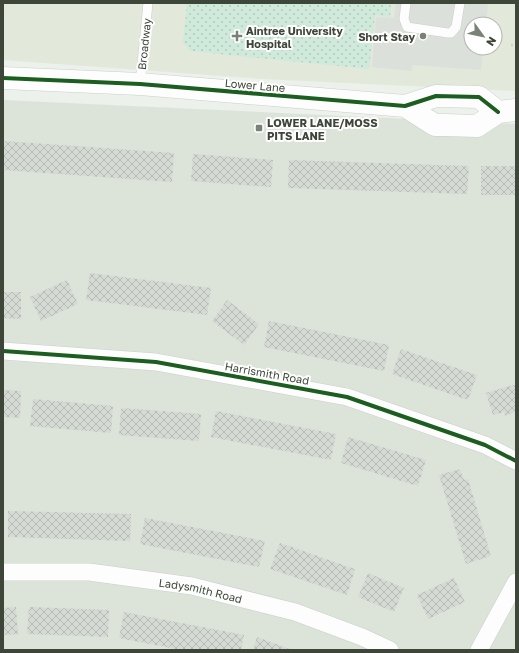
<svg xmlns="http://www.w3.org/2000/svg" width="519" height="653" viewBox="0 0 519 653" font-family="'Golos Text',sans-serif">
	<defs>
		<pattern id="grass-dots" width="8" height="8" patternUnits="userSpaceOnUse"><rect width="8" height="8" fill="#cfe9da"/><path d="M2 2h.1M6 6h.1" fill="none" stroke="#b3c9bc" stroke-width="1.8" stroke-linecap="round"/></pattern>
		<pattern id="building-cross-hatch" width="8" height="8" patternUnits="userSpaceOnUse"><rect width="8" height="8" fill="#d5dad4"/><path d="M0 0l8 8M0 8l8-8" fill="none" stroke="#b8bcb7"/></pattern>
	</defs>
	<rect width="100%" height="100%" fill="#ecf1eb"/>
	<path fill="#dce4da" d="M 3,100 L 516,124 L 516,650 L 3,650 Z"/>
	<path fill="#e2e8da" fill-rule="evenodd" d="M 3,3 L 516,3 L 516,91 L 262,79 L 3,60 ZM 471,24 L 495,24 L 495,48 L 471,48 Z"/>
	<path fill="url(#grass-dots)" d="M 187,3 L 391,3 L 390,17 L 375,15 L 369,69 L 190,51 L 183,42 Z"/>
	<path fill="#dce0db" d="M 396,3 L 488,3 L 486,24 L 471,24 L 471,48 L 483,48 L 481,70 L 412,65 L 412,71 L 372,67 L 376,17 L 394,18 Z"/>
	<path fill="url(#building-cross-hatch)" d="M 3,141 L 174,153 L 172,182 L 3,170 Z
		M 193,154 L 273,160 L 271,187 L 191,181 Z
		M 289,160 L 469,166 L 467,194 L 288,188 Z
		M 481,166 L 516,166 L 516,195 L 481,195 Z
		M 90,273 L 211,288 L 207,315 L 86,300 Z
		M 67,280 L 78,304 L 41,321 L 30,297 Z
		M 3,292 L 21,292 L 21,319 L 3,318 Z
		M 227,300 L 259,324 L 244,345 L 212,321 Z
		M 269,321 L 389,345 L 384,371 L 264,347 Z
		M 401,349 L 477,375 L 468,400 L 392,374 Z
		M 516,384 L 516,412 L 505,416 L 504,412 L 493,415 L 486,393 Z
		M 3,390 L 21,391 L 20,418 L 3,417 Z
		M 33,399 L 113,406 L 111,433 L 30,426 Z
		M 121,408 L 201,414 L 199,441 L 119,435 Z
		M 216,411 L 336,434 L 331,460 L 211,437 Z
		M 348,437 L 426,460 L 418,486 L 341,463 Z
		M 460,469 L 464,480 L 468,479 L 491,556 L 466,564 L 439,475 Z
		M 8,511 L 131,514 L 130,541 L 8,537 Z
		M 145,518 L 265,541 L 259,567 L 140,544 Z
		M 280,543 L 355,569 L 347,595 L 270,569 Z
		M 368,573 L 404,588 L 394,612 L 358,597 Z
		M 454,578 L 465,602 L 428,619 L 417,595 Z
		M 16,607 L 18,634 L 3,635 L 3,608 Z
		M 29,607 L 109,610 L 108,637 L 27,634 Z
		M 124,612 L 244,635 L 241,650 L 181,650 L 119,638 Z
		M 257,637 L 276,644 L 292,650 L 253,650 Z"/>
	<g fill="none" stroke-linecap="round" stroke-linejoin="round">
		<g stroke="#cacfc9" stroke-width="10">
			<path id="service" d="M 406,3 L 404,19 L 407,27 L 448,33 L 451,33 L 456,27 L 460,3
				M 140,84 L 148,3"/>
		</g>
		<g stroke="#cacfc9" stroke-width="18">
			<g id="minor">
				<path d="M 3,351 L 156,362 L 347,397 L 485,445 L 516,461"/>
				<path id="s1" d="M 3,572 L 89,572 L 192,586 L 295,612 L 362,637 L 390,650"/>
				<path d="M 479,650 L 516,582"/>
			</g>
		</g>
		<g stroke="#cacfc9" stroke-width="23">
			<path id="tertiary" d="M 3,78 L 140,84 L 405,106 L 436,96 L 479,97 L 498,112
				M 405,106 L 435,125 L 444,125 L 477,126 L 498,112 L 516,110"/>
		</g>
		<path stroke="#cdd1cc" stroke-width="2.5" stroke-dasharray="2 2" stroke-linecap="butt" d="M 511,45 L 516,45"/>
		<use href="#service" stroke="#fcfdfc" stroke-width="9"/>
		<use href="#minor" stroke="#fcfdfc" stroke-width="17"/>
		<use href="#tertiary" stroke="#fcfdfc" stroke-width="22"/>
		<g stroke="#fff" stroke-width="6">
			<path id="cycleway" d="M 3,78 L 140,84 L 405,106 L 436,96 L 479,97 L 498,112
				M 3,351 L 156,362 L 347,397 L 485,445 L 516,461"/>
		</g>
		<use href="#cycleway" stroke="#1b5e20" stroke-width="4"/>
	</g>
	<g fill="#7a8277" stroke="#fff" stroke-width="1.5">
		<path d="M235 30h4v4h4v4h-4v4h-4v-4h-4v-4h4z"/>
		<circle cx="423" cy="36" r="4"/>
		<rect x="255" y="124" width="8" height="8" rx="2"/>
	</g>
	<g text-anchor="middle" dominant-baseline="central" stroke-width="4" stroke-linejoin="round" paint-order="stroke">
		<g font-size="11" font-weight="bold" fill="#3d4638" stroke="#fff" text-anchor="start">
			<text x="246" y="30">Aintree University<tspan x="246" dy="13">Hospital</tspan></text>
			<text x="415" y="36" text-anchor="end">Short Stay</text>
			<text x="267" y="122">LOWER LANE/MOSS<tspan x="267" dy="13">PITS LANE</tspan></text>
		</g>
		<g font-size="11" fill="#3d4638" stroke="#fff">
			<text transform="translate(144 44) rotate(-84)">Broadway</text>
			<text transform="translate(255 85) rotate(5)">Lower Lane</text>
			<text transform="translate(267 373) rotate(10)">Harrismith Road</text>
			<text stroke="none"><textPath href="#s1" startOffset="199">Ladysmith Road</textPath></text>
		</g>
	</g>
	<rect width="519" height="653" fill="none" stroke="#3d4638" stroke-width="8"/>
	<g transform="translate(483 36) rotate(123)"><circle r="19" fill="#ffffff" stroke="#b1b5af"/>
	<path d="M0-3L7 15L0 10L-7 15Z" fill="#7a8277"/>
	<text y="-6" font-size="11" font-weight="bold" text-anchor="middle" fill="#3d4638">N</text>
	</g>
</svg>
